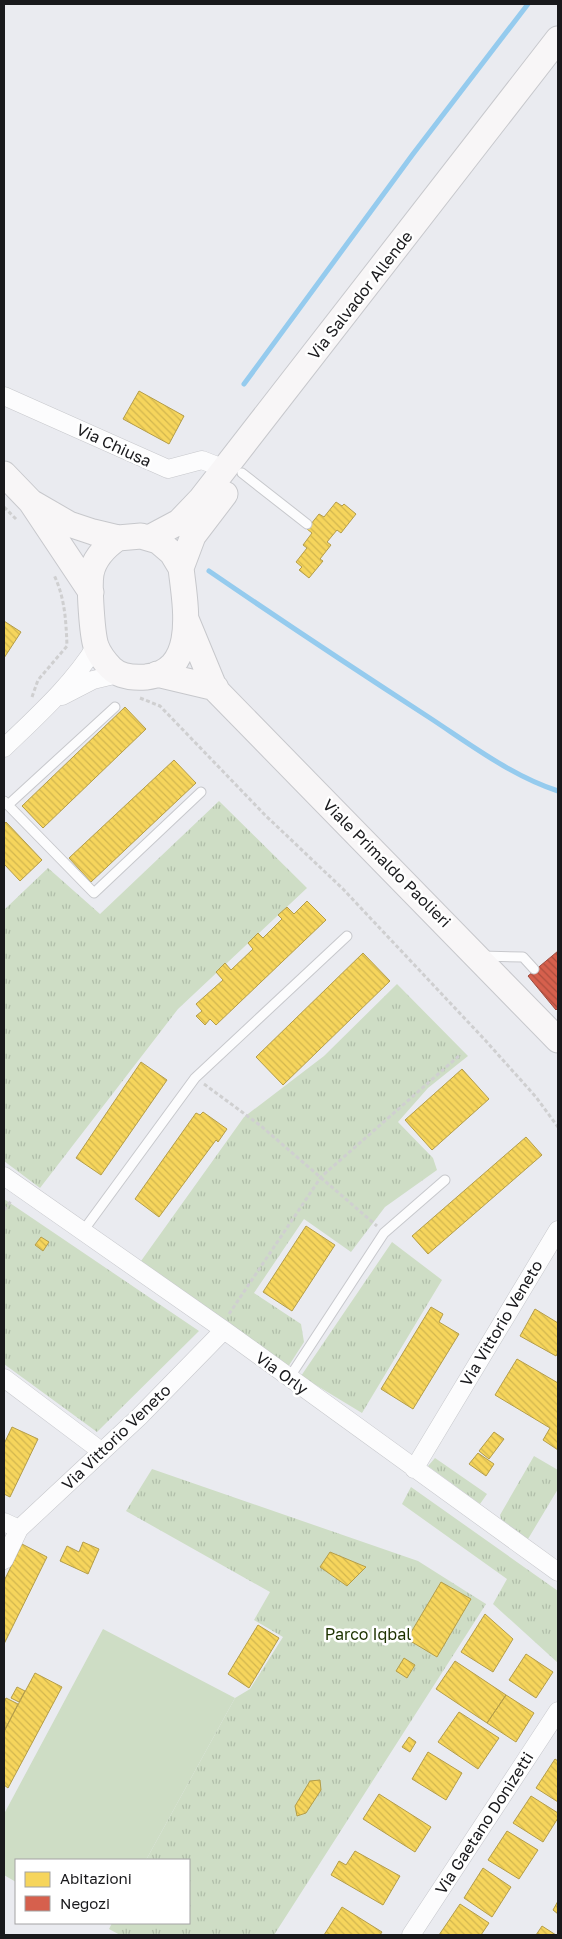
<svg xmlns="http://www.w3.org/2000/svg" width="562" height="1939" viewBox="0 0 562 1939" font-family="'Golos Text',sans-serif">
	<defs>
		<pattern id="park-tufts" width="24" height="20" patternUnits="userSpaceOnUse" patternTransform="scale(1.25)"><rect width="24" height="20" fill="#ceddc5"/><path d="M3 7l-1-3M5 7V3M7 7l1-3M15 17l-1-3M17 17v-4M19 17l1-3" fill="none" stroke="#b0bda9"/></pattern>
		<pattern id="homes-back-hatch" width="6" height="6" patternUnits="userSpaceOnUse" patternTransform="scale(1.25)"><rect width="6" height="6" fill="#f6d55c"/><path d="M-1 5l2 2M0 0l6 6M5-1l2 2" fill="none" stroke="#d2b64f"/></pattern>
		<pattern id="shops-back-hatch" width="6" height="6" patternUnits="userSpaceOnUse" patternTransform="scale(1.25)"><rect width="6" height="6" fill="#d6604d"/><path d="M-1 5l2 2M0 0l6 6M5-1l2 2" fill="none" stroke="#ad4e3f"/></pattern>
	</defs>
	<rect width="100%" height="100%" fill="#eaebf0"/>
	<path fill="#ceddc5" d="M 103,1629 L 235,1698 L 146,1860 L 16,1860 L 16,1882 L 4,1875 L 4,1814 Z"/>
	<path fill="url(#park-tufts)" d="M 219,801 L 307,888 L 178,1009 L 40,1188 L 4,1161 L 4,910 L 48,868 L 100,914 Z
		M 397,984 L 468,1056 L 428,1088 L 398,1122 L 433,1158 L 437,1170 L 385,1207 L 351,1252 L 304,1219 L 254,1293 L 301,1324 L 304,1342 L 288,1367 L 141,1261 L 244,1117 L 324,1056 Z
		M 4,1199 L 199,1331 L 97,1432 L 4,1364 Z
		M 392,1242 L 442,1280 L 362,1413 L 301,1376 Z
		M 534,1456 L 558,1470 L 558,1489 L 528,1539 L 501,1519 L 500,1515 Z
		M 435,1458 L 487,1494 L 480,1504 L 428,1466 Z
		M 152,1469 L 418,1561 L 486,1604 L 274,1935 L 120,1935 L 109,1929 L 112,1923 L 189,1923 L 189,1860 L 146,1860 L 235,1698 L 250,1689 L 283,1637 L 254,1620 L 270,1592 L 126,1511 Z
		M 411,1487 L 558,1591 L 558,1663 L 493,1604 L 507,1579 L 402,1504 Z"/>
	<path fill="url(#homes-back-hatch)" stroke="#b49d49" d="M 139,391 L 184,416 L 169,444 L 123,419 Z
		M 336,502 L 342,506 L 344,504 L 356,514 L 341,533 L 337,530 L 327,542 L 331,545 L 320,559 L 323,561 L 309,578 L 299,570 L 302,567 L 296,562 L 307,548 L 303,545 L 312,533 L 307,529 L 319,514 L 324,517 Z
		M 4,621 L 21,632 L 4,658 Z
		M 125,707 L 146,729 L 43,828 L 22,806 Z
		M 174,760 L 196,783 L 91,882 L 69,858 Z
		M 6,822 L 42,860 L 20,881 L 4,864 L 4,824 Z
		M 307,901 L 326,920 L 216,1025 L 210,1019 L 205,1025 L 196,1016 L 202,1011 L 196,1004 L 223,980 L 216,972 L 225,963 L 231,970 L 253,949 L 248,943 L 258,933 L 263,938 L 282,919 L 278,915 L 287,907 L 294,914 Z
		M 363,953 L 390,981 L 283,1085 L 256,1057 Z
		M 141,1062 L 167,1080 L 101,1175 L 76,1158 Z
		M 462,1069 L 489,1099 L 432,1150 L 405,1120 Z
		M 203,1112 L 227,1129 L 218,1142 L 216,1140 L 159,1217 L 135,1199 L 196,1113 L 200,1115 Z
		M 526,1137 L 542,1155 L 428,1254 L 412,1236 Z
		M 306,1226 L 335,1245 L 292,1311 L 263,1292 Z
		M 41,1237 L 49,1242 L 43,1251 L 35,1245 Z
		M 431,1307 L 443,1314 L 439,1322 L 459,1334 L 413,1409 L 381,1389 Z
		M 535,1309 L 558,1323 L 558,1352 L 556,1356 L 520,1336 Z
		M 517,1359 L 558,1383 L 558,1450 L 543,1440 L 550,1428 L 495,1395 Z
		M 12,1427 L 38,1439 L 10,1497 L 4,1494 L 4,1444 Z
		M 494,1432 L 504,1439 L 489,1459 L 479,1451 Z
		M 478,1453 L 494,1464 L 486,1476 L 469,1464 Z
		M 83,1542 L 99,1549 L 88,1574 L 60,1561 L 67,1546 L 79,1552 Z
		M 22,1544 L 47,1557 L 4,1644 L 4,1581 Z
		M 330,1552 L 366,1567 L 347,1586 L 320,1567 Z
		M 441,1582 L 471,1599 L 437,1657 L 407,1639 Z
		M 485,1614 L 513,1639 L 493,1672 L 461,1652 Z
		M 258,1625 L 279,1638 L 249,1688 L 228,1674 Z
		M 526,1654 L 553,1672 L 536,1698 L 509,1680 Z
		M 404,1658 L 415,1665 L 407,1678 L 396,1671 Z
		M 455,1661 L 506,1695 L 487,1723 L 436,1689 Z
		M 35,1673 L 62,1687 L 8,1788 L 4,1785 L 4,1731 Z
		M 17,1687 L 25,1691 L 19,1702 L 11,1698 Z
		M 506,1695 L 534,1713 L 516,1742 L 487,1723 Z
		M 6,1698 L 18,1704 L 5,1730 L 4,1702 Z
		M 459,1712 L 499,1738 L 478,1769 L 438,1742 Z
		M 409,1737 L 416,1742 L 410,1752 L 402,1747 Z
		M 428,1752 L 462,1773 L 446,1800 L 412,1779 Z
		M 555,1759 L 558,1761 L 558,1802 L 536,1788 Z
		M 320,1780 L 321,1790 L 306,1813 L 297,1816 L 295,1806 L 310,1781 Z
		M 379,1794 L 431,1827 L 415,1852 L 363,1819 Z
		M 531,1796 L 558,1813 L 558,1818 L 543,1842 L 513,1823 Z
		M 507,1831 L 538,1850 L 519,1879 L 488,1860 Z
		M 355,1851 L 400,1876 L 383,1905 L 331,1875 L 339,1861 L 346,1865 Z
		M 483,1868 L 511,1887 L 492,1917 L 464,1898 Z
		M 558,1901 L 558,1914 L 553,1910 Z
		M 460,1904 L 489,1923 L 481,1935 L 439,1935 Z
		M 342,1907 L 382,1932 L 380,1935 L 324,1935 Z
		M 542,1926 L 556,1935 L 536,1935 Z"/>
	<path fill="url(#shops-back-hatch)" stroke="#9d4b3e" d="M 558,951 L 558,1008 L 556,1010 L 528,976 Z"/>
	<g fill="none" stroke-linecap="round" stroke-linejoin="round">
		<path stroke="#95cbee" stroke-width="5" d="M 244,384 L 413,154 L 528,4
			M 209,571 C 282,621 356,670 430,718 C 471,745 512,776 558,791"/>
		<g stroke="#c7c8cc" stroke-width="11">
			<path id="service" d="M 242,473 L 307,524
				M 4,801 L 94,893 L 201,792
				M 8,805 L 115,707
				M 482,956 L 523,957 L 534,969
				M 83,1231 L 195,1078 L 347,936
				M 289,1378 L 384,1233 L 445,1180"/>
		</g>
		<g stroke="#c7c8cc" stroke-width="19">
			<path id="minor" d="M 4,396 L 168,469 L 202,460 L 225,469
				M 62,696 L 93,680 L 118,674
				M 4,748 C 37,716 72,685 96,646
				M 4,1176 L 224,1330 L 558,1572
				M 4,1378 L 101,1451
				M 414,1469 L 558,1230
				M 4,1522 L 19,1529
				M 4,1560 L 19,1529 L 139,1417 L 224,1330
				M 411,1935 L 558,1711"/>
		</g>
		<g stroke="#c7c8cc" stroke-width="27">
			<path id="secondary" d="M 4,474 L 31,502 L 91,592
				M 31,502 L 69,524 L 93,532 L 118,538 L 141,536 L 158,541 L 172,553 L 181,568 C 185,604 199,671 146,677 C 133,678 120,677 111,668 C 105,662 99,654 96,646 C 92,634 89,586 91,574 C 94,558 105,547 118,538
				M 149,538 L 179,522 L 201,499 L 558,39
				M 181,568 L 193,536 L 225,494
				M 186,619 L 215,689 L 558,1040
				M 157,674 L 216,688"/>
		</g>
		<path stroke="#cfcfd0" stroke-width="3" stroke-dasharray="4 2.5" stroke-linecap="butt" d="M 4,507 L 17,520
			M 32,697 L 38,680 L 67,646 C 66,621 65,598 54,575
			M 140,698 L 160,706 L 265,815 L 343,889 L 485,1040 L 536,1097 L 558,1127
			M 204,1084 L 261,1126 L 377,1226
			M 4,1210 L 11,1201
			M 229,1314 L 321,1177 L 461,1054"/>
		<use href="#service" stroke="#fcfcfd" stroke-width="9"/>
		<use href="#minor" stroke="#fcfcfd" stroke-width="18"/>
		<use href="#secondary" stroke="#f8f6f7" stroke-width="25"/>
	</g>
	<g text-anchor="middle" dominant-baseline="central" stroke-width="5" stroke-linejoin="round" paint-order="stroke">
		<g font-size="16" fill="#19191c" stroke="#fff">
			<text transform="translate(360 295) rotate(-52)">Via Salvador Allende</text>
			<text transform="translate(114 445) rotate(25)">Via Chiusa</text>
			<text transform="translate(387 863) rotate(45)">Viale Primaldo Paolieri</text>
			<text transform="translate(501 1323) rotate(-59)">Via Vittorio Veneto</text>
			<text transform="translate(282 1373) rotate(36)">Via Orly</text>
			<text transform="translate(116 1437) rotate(-44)">Via Vittorio Veneto</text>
			<text transform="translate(484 1823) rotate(-57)">Via Gaetano Donizetti</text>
		</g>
		<g font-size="16" fill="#1e3300" stroke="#fff">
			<text x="368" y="1634">Parco Iqbal</text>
		</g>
	</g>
	<rect width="562" height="1939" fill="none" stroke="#19191c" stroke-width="10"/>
	<rect x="15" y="1859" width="175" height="65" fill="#ffffff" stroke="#a3a3a4"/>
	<rect x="25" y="1872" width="25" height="15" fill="#f6d55c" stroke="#a3a3a4"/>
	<text x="60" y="1884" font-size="15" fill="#19191c">Abitazioni</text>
	<rect x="25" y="1896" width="25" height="15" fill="#d6604d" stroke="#a3a3a4"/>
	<text x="60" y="1909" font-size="15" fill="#19191c">Negozi</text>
</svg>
